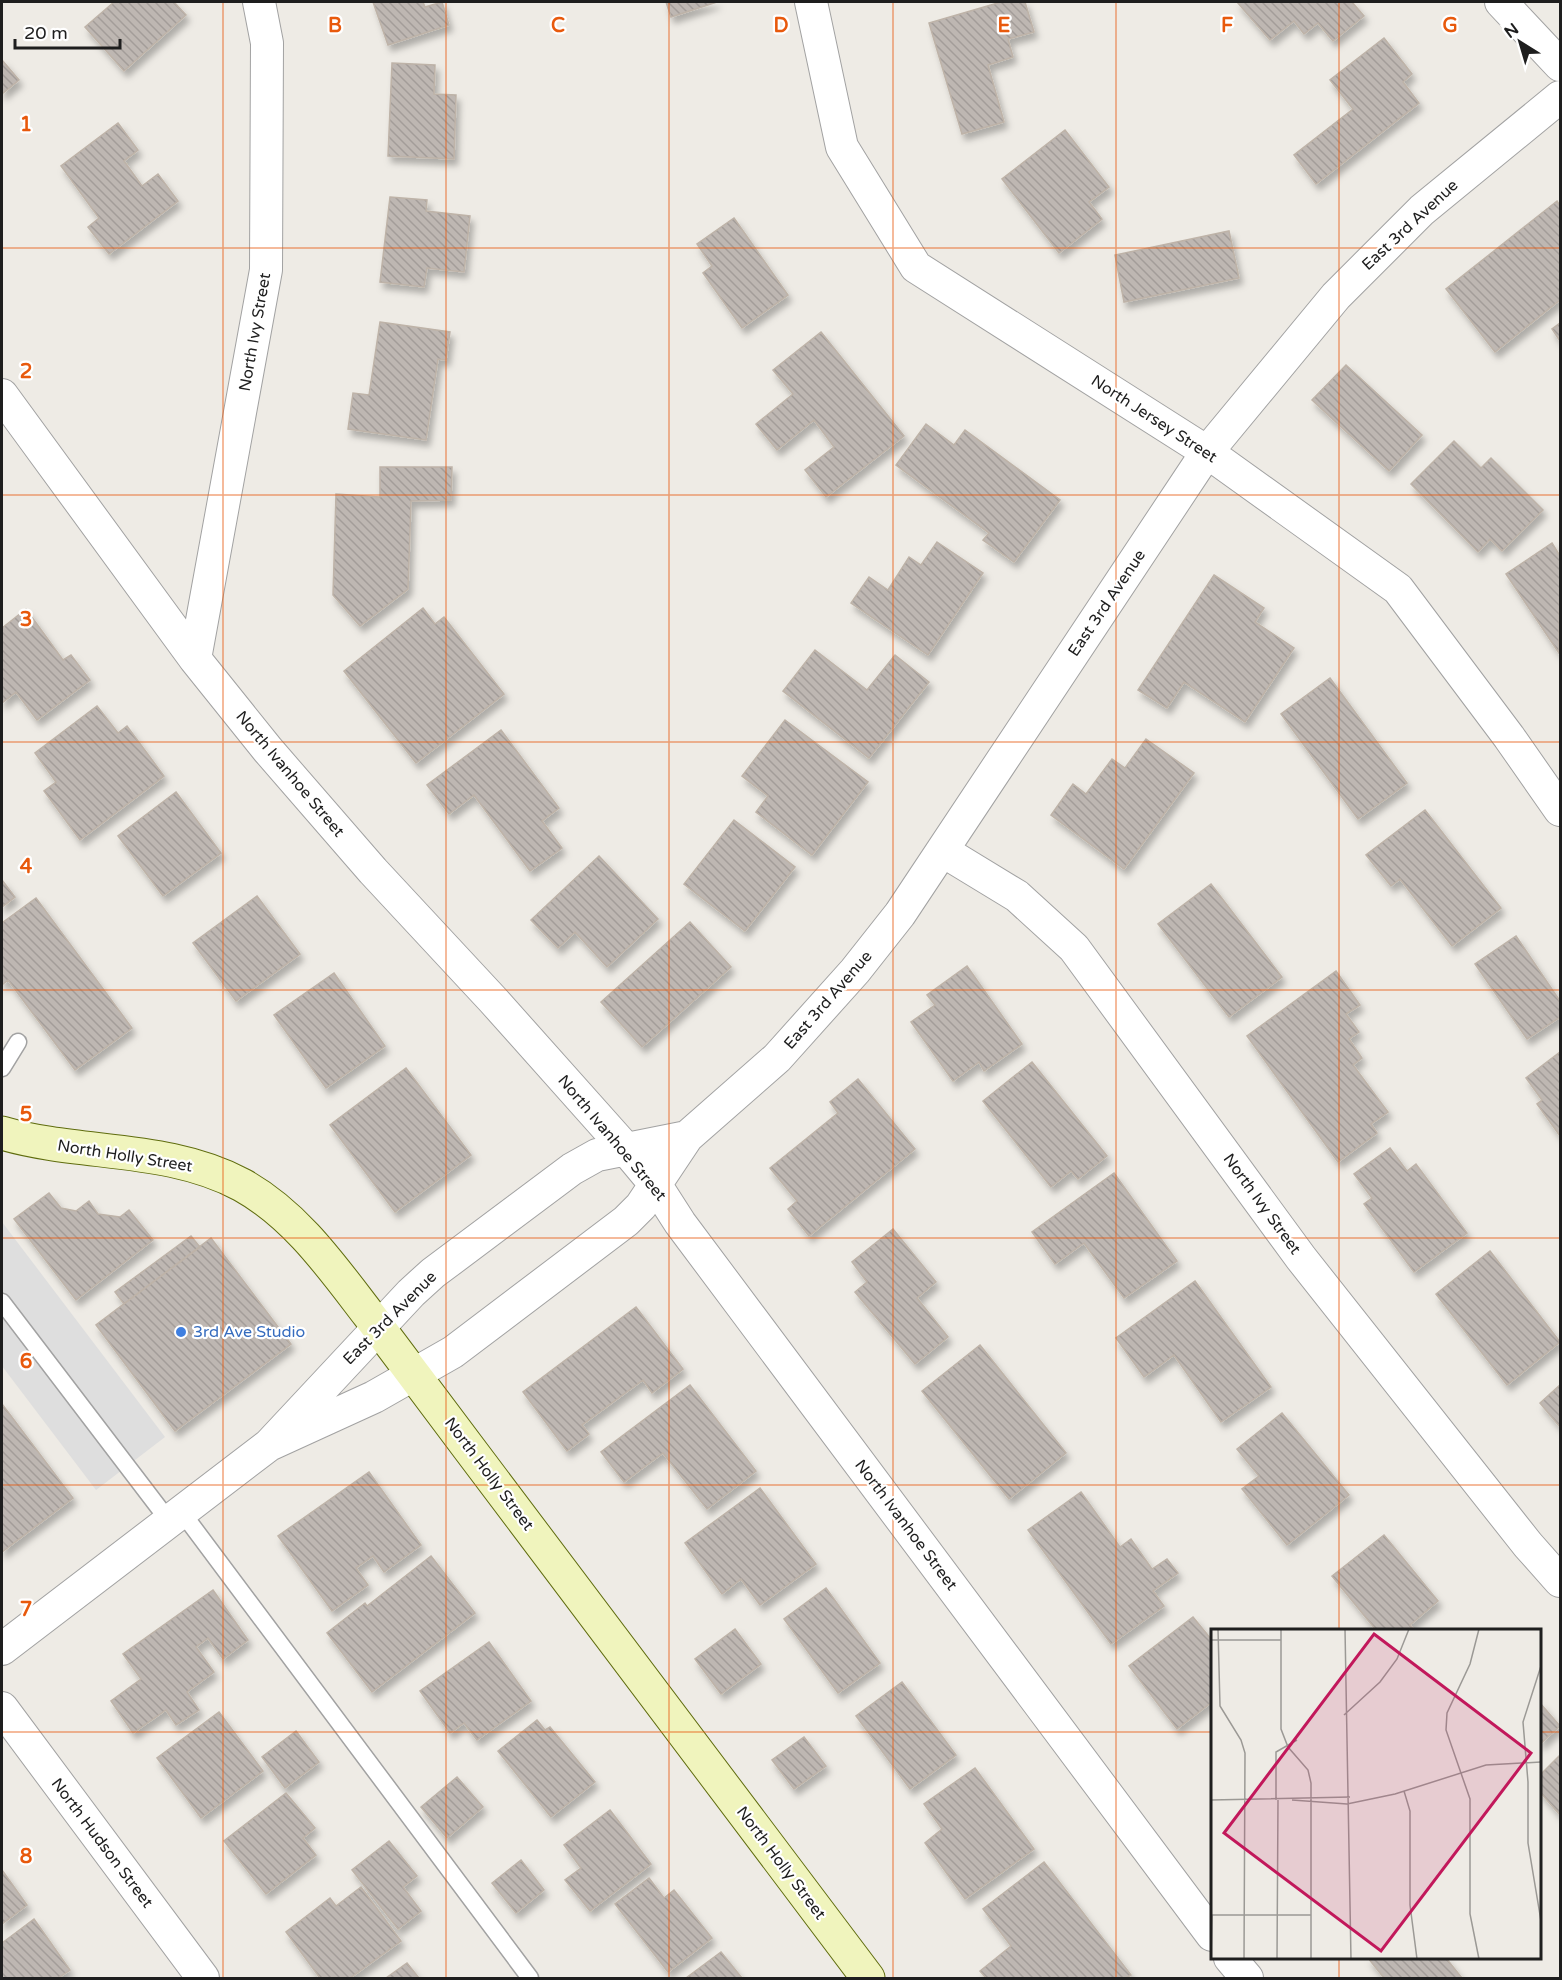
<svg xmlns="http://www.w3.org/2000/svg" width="1562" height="1980" viewBox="0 0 1562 1980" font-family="'Varela Round',sans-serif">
	<defs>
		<pattern id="building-back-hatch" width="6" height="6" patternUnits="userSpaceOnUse" patternTransform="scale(1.5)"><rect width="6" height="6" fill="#beb7b2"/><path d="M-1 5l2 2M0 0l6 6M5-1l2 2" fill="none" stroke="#a39d99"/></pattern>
		<filter id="shadow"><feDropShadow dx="3.5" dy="6" stdDeviation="3" flood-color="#0004"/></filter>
	</defs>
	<rect width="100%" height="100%" fill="#eeebe5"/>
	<path fill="#dedede" d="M 2,1222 L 165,1437 L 96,1490 L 2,1366 Z"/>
	<path fill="url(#building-back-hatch)" stroke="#beb3a8" stroke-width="1.5" filter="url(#shadow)" d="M 114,2 L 174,2 L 186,15 L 124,71 L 85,27 Z
		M 373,2 L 423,2 L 425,7 L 442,2 L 449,25 L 388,45 Z
		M 666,2 L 717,2 L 671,17 Z
		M 1001,2 L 1025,2 L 1034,32 L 1008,39 L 1013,57 L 988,65 L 1004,122 L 962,134 L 929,23 Z
		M 1237,2 L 1352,2 L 1364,16 L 1333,41 L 1318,23 L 1304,34 L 1294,21 L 1270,40 Z
		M 1384,38 L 1412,74 L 1403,82 L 1419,103 L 1316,184 L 1294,155 L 1353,109 L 1330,80 Z
		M 2,60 L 19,80 L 2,94 Z
		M 392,63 L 435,65 L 434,94 L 456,95 L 454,159 L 388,156 Z
		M 118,123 L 138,150 L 124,161 L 142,186 L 158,174 L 178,201 L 109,254 L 88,227 L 99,218 L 61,166 Z
		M 1065,130 L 1109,187 L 1089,202 L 1102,219 L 1059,253 L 1002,179 Z
		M 390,197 L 427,200 L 426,211 L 470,216 L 464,272 L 427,268 L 424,287 L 380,282 Z
		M 1557,201 L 1560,206 L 1560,300 L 1495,352 L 1446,289 Z
		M 734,218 L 788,295 L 742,328 L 703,273 L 712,266 L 697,244 Z
		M 1229,231 L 1239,278 L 1124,302 L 1115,255 Z
		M 380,322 L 450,332 L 446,360 L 438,359 L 426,440 L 348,429 L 353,393 L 369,395 Z
		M 1560,323 L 1560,341 L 1552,329 Z
		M 821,332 L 904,436 L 826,497 L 805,470 L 834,447 L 814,420 L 777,450 L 756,424 L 793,394 L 773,370 Z
		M 1346,365 L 1422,435 L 1389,471 L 1312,400 Z
		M 926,424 L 954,445 L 965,430 L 1060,500 L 1014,562 L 983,540 L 989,533 L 896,465 Z
		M 1454,441 L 1481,468 L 1491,458 L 1543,510 L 1502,551 L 1490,539 L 1478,552 L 1411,484 Z
		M 380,467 L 452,467 L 451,500 L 411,501 L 408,589 L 360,626 L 333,595 L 336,494 L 380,497 Z
		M 937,542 L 983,573 L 928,655 L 851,603 L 869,577 L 888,590 L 909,557 L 921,565 Z
		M 1552,543 L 1560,556 L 1559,653 L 1506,574 Z
		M 1214,575 L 1264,608 L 1255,622 L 1294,648 L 1245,722 L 1184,682 L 1167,708 L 1138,690 Z
		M 423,608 L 435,624 L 444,617 L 504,694 L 416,763 L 344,671 Z
		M 26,609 L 63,660 L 71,655 L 90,680 L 37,720 L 16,692 L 2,703 L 2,628 Z
		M 815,650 L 867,690 L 895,655 L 929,682 L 869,758 L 783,691 Z
		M 1330,678 L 1407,783 L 1358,819 L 1281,714 Z
		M 97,706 L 118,733 L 127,726 L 164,776 L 80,840 L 44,791 L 56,782 L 35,753 Z
		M 785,720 L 868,782 L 812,855 L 756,812 L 768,796 L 742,776 Z
		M 501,730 L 559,808 L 542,821 L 562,848 L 530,871 L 474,795 L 449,814 L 427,785 Z
		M 1146,739 L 1194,773 L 1124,869 L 1051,815 L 1073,784 L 1086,794 L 1112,759 L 1125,768 Z
		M 176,792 L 221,853 L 163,896 L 118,836 Z
		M 1425,810 L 1501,908 L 1452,946 L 1400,879 L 1391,886 L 1366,855 Z
		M 734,820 L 795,867 L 745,931 L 684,884 Z
		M 599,856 L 658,919 L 607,967 L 575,932 L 558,948 L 531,920 Z
		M 2,880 L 15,897 L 2,907 Z
		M 1211,884 L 1282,977 L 1229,1017 L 1158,924 Z
		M 257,896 L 300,954 L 236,1001 L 193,943 Z
		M 36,898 L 132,1028 L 75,1070 L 8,980 L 2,985 L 2,923 Z
		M 690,922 L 731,967 L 642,1047 L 601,1002 Z
		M 1516,936 L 1560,1001 L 1560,1017 L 1527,1039 L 1475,964 Z
		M 967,966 L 1022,1044 L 984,1071 L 979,1062 L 953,1081 L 911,1022 L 935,1005 L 927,995 Z
		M 1336,971 L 1360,1005 L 1346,1014 L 1359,1032 L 1349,1039 L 1362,1058 L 1353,1065 L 1388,1112 L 1371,1124 L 1377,1133 L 1338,1162 L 1247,1036 Z
		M 334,973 L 385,1046 L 326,1088 L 274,1015 Z
		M 1560,1052 L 1560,1136 L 1537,1104 L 1542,1100 L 1526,1078 Z
		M 1032,1062 L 1107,1156 L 1078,1179 L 1071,1171 L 1051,1187 L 983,1101 Z
		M 406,1068 L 471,1155 L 395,1212 L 330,1125 Z
		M 858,1079 L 915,1149 L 809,1236 L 788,1209 L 797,1201 L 770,1168 L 838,1113 L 830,1102 Z
		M 1390,1148 L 1407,1171 L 1416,1164 L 1467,1233 L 1414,1272 L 1364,1204 L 1372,1198 L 1354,1174 Z
		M 1114,1173 L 1177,1261 L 1124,1298 L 1084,1243 L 1055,1264 L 1032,1232 Z
		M 49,1193 L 61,1208 L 76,1211 L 89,1201 L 98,1214 L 120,1217 L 129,1210 L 153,1240 L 76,1300 L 14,1219 Z
		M 893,1229 L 936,1282 L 917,1298 L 948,1337 L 915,1364 L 855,1292 L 867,1282 L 852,1262 Z
		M 191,1236 L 200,1247 L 124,1304 L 115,1292 Z
		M 211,1238 L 291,1344 L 175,1431 L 96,1325 Z
		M 1490,1251 L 1560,1342 L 1507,1385 L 1436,1294 Z
		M 1195,1281 L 1271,1387 L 1221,1422 L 1174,1355 L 1144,1377 L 1116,1338 Z
		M 636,1307 L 683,1369 L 652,1393 L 643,1380 L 582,1425 L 589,1434 L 567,1451 L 523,1392 Z
		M 980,1345 L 1066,1453 L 1009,1499 L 922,1391 Z
		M 690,1385 L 756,1471 L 707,1509 L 663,1453 L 624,1482 L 601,1452 Z
		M 1560,1385 L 1560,1427 L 1540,1403 Z
		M 2,1404 L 73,1498 L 2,1552 Z
		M 1282,1413 L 1349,1495 L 1287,1545 L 1242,1489 L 1259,1476 L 1237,1449 Z
		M 369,1472 L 421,1545 L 384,1572 L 373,1556 L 356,1568 L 368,1585 L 332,1611 L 278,1536 Z
		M 760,1488 L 816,1564 L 760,1605 L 741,1579 L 722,1594 L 685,1543 Z
		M 1081,1492 L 1120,1547 L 1131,1539 L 1152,1569 L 1167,1559 L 1178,1573 L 1153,1591 L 1164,1606 L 1111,1644 L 1028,1530 Z
		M 1384,1535 L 1438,1601 L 1410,1625 L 1415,1630 L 1376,1630 L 1332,1576 Z
		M 431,1556 L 475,1613 L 372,1692 L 327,1633 L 365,1603 L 367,1606 Z
		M 826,1588 L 880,1663 L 838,1693 L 784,1619 Z
		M 213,1590 L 248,1640 L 223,1659 L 208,1638 L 196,1647 L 214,1672 L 187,1692 L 199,1710 L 176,1725 L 166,1710 L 133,1733 L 111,1701 L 141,1679 L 123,1654 Z
		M 1193,1617 L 1211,1639 L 1212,1638 L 1212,1702 L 1177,1729 L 1129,1666 Z
		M 735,1629 L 761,1664 L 721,1694 L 695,1659 Z
		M 489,1642 L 531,1701 L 477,1740 L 464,1723 L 450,1733 L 420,1691 Z
		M 902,1682 L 956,1755 L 910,1789 L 856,1716 Z
		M 1540,1703 L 1560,1726 L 1540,1744 Z
		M 219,1712 L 263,1771 L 201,1818 L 157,1758 Z
		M 537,1720 L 545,1730 L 550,1727 L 595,1782 L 551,1817 L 498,1751 Z
		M 296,1731 L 319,1762 L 285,1788 L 262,1757 Z
		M 804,1737 L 826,1766 L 794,1789 L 772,1760 Z
		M 1560,1755 L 1560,1815 L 1540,1792 L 1540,1775 Z
		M 975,1768 L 1034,1849 L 965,1899 L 925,1843 L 942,1829 L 924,1804 Z
		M 457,1777 L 483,1807 L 447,1838 L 421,1807 Z
		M 286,1793 L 315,1828 L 303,1838 L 316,1855 L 266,1894 L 224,1841 Z
		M 610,1810 L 651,1864 L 590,1911 L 565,1880 L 581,1868 L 564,1845 Z
		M 389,1841 L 417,1876 L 403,1887 L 421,1911 L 398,1929 L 352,1870 Z
		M 521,1860 L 544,1890 L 516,1913 L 492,1883 Z
		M 1044,1862 L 1131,1975 L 1126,1978 L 986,1978 L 980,1971 L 1011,1946 L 983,1909 Z
		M 2,1870 L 27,1905 L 2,1924 Z
		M 649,1878 L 664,1898 L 674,1890 L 712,1938 L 668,1972 L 615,1904 Z
		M 361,1887 L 401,1941 L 350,1978 L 320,1978 L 286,1932 L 330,1898 L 336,1906 Z
		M 34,1919 L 70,1970 L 58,1978 L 2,1978 L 2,1943 Z
		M 721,1952 L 742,1978 L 686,1978 Z
		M 1368,1958 L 1446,1958 L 1462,1978 L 1384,1978 Z
		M 407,1963 L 419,1978 L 386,1978 Z"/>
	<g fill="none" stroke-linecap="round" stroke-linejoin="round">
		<g stroke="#a2a2a2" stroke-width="19">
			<path id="lane" d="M 2,1068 L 18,1042
				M 2,1302 L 169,1521
				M 181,1511 L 530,1978"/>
		</g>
		<g stroke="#a2a2a2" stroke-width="34">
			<path id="street" d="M 811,2 L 842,147 L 916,267 L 1207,452 L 1398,589 L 1509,737 L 1560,810
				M 1501,2 L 1560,65
				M 2,395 L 195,659 L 268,750 L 373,871 L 493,1000 L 625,1148 L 655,1184 L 680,1223 L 1212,1935
				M 195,659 L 266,270 L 267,43 L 259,2
				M 943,851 L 1017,896 L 1074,948 L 1301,1258 L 1528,1545 L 1560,1581
				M 269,1445 L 374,1397 L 453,1352 L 626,1221 L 641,1206 L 687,1137 L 777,1058 L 855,971 L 900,914 L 1207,452 L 1336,296 L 1422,210 L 1560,97
				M 2,1649 L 269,1445 L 411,1293 L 433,1273 L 572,1169 L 597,1155 L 687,1137
				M 2,1708 L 203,1978
				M 1230,1958 L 1247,1978"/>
		</g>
		<g stroke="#5f6c0e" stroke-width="35">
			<path id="secondary" d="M 2,1133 C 80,1156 168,1145 242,1185 C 296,1215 332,1267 369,1315 C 402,1359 435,1403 468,1447 C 601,1624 734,1801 868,1978"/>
		</g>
		<use href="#lane" stroke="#fff" stroke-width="16"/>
		<use href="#street" stroke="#fff" stroke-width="32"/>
		<use href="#secondary" stroke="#f0f4bd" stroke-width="33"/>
	</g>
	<path fill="none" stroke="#e8590c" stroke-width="1.5" stroke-opacity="0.55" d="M 223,2 L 223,1978M 446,2 L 446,1978M 669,2 L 669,1978M 893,2 L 893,1978M 1116,2 L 1116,1978M 1339,2 L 1339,1630M 2,248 L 1560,248M 2,495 L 1560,495M 2,742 L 1560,742M 2,990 L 1560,990M 2,1238 L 1560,1238M 2,1485 L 1560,1485M 2,1732 L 1212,1732M 1540,1732 L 1560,1732M 1339,1958 L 1339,1978"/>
	<circle fill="#3f7fe0" stroke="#fff" stroke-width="2" cx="181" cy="1332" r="6"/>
	<g text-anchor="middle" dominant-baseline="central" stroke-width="4.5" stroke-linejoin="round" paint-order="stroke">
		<g font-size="16" fill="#1e1e1e" stroke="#fff">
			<text transform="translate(1410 225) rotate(-43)">East 3rd Avenue</text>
			<text transform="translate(255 332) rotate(-80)">North Ivy Street</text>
			<text transform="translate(1154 419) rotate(33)">North Jersey Street</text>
			<text transform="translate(1107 603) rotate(-56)">East 3rd Avenue</text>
			<text transform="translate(290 774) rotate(50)">North Ivanhoe Street</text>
			<text transform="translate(828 1000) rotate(-49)">East 3rd Avenue</text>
			<text transform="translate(612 1138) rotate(50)">North Ivanhoe Street</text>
			<text transform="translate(125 1156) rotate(9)">North Holly Street</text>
			<text transform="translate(1262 1204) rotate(54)">North Ivy Street</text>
			<text transform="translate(390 1318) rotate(-45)">East 3rd Avenue</text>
			<text transform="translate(489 1474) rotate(53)">North Holly Street</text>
			<text transform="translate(906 1525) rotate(53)">North Ivanhoe Street</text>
			<text transform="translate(102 1843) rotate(53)">North Hudson Street</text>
			<text transform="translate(781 1863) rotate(53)">North Holly Street</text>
		</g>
		<g font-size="16" fill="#366cbe" stroke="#fff" text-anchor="start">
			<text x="193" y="1332">3rd Ave Studio</text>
		</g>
	</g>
	<g transform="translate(1211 1629)">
		<rect width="330" height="330" fill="#eeebe5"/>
		<path fill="none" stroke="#9b9995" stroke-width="1.5" d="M 7,0 L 9,77 L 30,111 L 34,124 L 33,330M 70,0 L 70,100 L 77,118 L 97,141 L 100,154 L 100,330M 134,0 L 140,330M 0,11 L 70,11M 330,37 L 312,93 L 317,153 L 317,214 L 330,292M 133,86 L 169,53 L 186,30 L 198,0M 193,162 L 199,182 L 199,276 L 206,330M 0,171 L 139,168M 65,171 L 65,123 L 86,111M 81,171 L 136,175 L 184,165 L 275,136 L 330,133M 0,286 L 100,286M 0,330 L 1,286M 66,330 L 67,171M 268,330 L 259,285 L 259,170 L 235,101 L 236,84 L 259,35 L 268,0"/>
		<path fill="#c2185b" fill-opacity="0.15" stroke="#c2185b" stroke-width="3" d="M 163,5 L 320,124 L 170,322 L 13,204 Z"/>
		<rect width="330" height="330" fill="none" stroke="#1e1e1e" stroke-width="3"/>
	</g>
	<g font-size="20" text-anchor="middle" font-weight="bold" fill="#e8590c" stroke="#fff" stroke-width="4.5" stroke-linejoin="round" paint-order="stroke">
		<text x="335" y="32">B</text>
		<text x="558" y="32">C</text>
		<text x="781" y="32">D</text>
		<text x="1004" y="32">E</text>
		<text x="1227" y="32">F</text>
		<text x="1450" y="32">G</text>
		<text x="26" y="131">1</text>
		<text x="26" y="378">2</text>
		<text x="26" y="626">3</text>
		<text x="26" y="873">4</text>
		<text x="26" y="1121">5</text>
		<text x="26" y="1368">6</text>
		<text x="26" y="1616">7</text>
		<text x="26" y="1863">8</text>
	</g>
	<rect width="1562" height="1980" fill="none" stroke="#1e1e1e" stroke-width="6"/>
	<g transform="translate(1520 42) rotate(323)" stroke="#ffffff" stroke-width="4.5" paint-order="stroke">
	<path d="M0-4.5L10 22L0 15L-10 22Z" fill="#1e1e1e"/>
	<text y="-9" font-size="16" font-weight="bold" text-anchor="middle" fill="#1e1e1e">N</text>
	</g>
	<path d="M15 39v9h105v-9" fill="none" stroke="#1e1e1e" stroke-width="3"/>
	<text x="24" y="39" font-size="18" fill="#1e1e1e" stroke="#ffffff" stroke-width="4.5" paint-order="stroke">20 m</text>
</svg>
